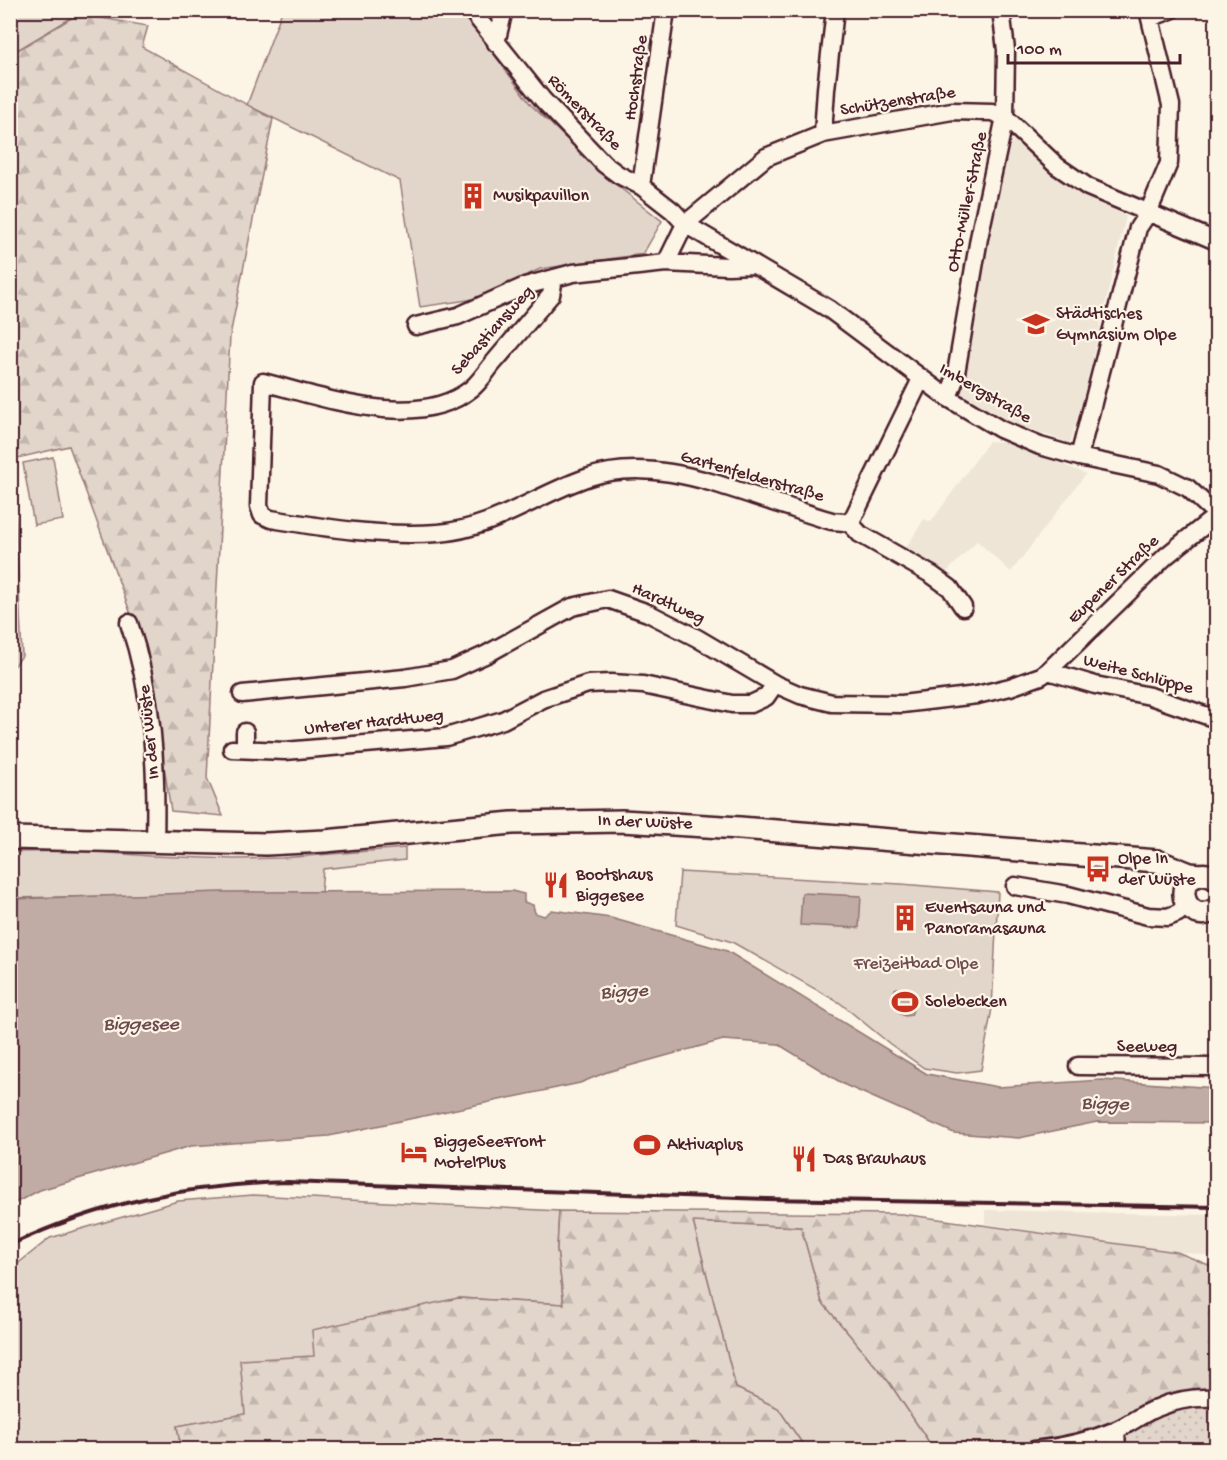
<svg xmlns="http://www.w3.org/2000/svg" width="1227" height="1460" viewBox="0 0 1227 1460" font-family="'Gochi Hand',sans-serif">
	<defs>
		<pattern id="forest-firs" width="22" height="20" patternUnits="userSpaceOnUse" patternTransform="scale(1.5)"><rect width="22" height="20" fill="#e2d5ca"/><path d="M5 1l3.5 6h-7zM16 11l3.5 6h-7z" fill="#c3b6ae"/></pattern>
		<pattern id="garden-dots" width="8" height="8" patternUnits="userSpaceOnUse" patternTransform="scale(1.5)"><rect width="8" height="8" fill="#e2d5ca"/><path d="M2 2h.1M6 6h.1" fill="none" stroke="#c3b6ae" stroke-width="1.8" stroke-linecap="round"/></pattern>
	</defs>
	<rect width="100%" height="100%" fill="#fcf5e5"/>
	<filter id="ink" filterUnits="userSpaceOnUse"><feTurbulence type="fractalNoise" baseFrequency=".0167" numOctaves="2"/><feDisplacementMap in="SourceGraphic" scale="12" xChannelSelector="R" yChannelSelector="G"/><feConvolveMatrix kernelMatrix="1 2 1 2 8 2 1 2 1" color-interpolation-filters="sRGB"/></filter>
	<g filter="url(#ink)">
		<path fill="#eee5d7" d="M 1014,138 L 1069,187 L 1126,216 L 1084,395 L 1070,443 L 1011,423 L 961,395 L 982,253 L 1001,166 Z
			M 989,441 L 1011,443 L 1086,474 L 1011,572 L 977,541 L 944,575 L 906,548 L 924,519 L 931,522 Z
			M 985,1210 L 1216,1215 L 1216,1257 L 985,1224 Z"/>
		<path fill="#e2d5ca" stroke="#967a7a" stroke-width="1.5" d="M 11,11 L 61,11 L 78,14 L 11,54 Z
			M 282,11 L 463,11 L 531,105 L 609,179 L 662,221 L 643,254 L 540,269 L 475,299 L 420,307 L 400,181 L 247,105 Z
			M 53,457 L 63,520 L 34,525 L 23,463 Z
			M 405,848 L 405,860 L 323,869 L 321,892 L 11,898 L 10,852 L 85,851 L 150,856 L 234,859 L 282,858 Z
			M 680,872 L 901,884 L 998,892 L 992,1008 L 981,1070 L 957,1073 L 924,1068 L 890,1044 L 840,1003 L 732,942 L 676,925 Z
			M 253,1195 L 559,1211 L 557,1249 L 564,1304 L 458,1298 L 314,1356 L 245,1414 L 177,1426 L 181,1449 L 11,1450 L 11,1269 L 50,1238 L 178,1201 Z
			M 693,1222 L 801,1227 L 822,1302 L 889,1382 L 933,1448 L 806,1449 L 778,1408 L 736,1388 Z"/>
		<path fill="url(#forest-firs)" stroke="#967a7a" stroke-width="1.5" d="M 78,14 L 148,26 L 142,47 L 273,119 L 230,336 L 207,778 L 223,816 L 171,811 L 147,658 L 69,446 L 13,459 L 22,656 L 11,670 L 11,54 Z
			M 559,1211 L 902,1214 L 1177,1252 L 1216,1268 L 1216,1393 L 1117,1449 L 936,1450 L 933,1448 L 889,1382 L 822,1302 L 801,1227 L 693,1222 L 736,1388 L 778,1408 L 806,1449 L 181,1450 L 177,1426 L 245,1414 L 240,1360 L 314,1356 L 312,1330 L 458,1298 L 564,1304 L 557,1249 Z"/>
		<path fill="url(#garden-dots)" stroke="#967a7a" stroke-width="1.5" d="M 1216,1403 L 1216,1449 L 1117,1449 L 1116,1430 L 1171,1408 Z"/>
		<path fill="#c0aca5" stroke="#917474" stroke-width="1.5" d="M 512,891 L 524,894 L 524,902 L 533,905 L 535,913 L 544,916 L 552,910 L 611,918 L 727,951 L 927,1074 L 998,1087 L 1102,1080 L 1216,1088 L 1216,1123 L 1097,1122 L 1019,1138 L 954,1133 L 845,1085 L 778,1044 L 723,1040 L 607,1072 L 580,1083 L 329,1136 L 191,1146 L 40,1190 L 11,1205 L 11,899 L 221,892 Z
			M 802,893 L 861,896 L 859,928 L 800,925 Z
			M 897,988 L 902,991 L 904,996 L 907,991 L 912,991 L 910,1000 L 914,1007 L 911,1015 L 905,1016 L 899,1013 L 897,1006 L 899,1000 L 893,996 L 895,989 Z"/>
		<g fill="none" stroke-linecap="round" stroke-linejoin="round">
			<path stroke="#917474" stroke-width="4" d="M 10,443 L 14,447"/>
			<g stroke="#4a1f2b" stroke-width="21">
				<path id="minor" d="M 471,10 L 543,100 L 604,164 L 619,175 L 641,186 L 673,211 L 685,224 L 829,309 L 948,398 L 1000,429 L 1040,446 L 1079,457 L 1159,474 L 1188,488 L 1216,514
					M 1150,18 L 1171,10
					M 496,43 L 504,10
					M 823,134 L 826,89 L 835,10
					M 641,186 L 666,10
					M 666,263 L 728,266 L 752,265
					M 554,278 L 551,295 C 532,317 514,339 495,361 C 487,370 480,382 471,389 C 417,432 322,397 263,382 L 259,506 L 262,515 L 271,519 C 326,528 382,537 438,533 C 493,529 536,495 586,478 C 649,456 716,484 776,503 C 795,509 813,516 832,521 C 837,522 846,521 850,524 C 853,526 857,531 860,534 L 932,575 L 950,588 L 963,607
					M 416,326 L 458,316 L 525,286 L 573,273 L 666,263 L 685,224 L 766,157 L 823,134 L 952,111 L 992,112 L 1005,117 L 1057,166 L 1088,187 L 1216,241
					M 948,398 L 955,379 L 979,238 L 1005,117 L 1006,50 L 1001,10
					M 1079,457 L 1138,228 L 1148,213 L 1169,163 L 1171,105 L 1148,10
					M 850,524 L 921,379
					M 129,623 C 153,694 157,768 155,842
					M 1048,671 L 1095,685 L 1150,696 L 1216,719
					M 242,694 L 405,678 L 452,670 L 487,654 L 572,607 L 608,599 L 648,613 L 697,638 L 775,684 L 800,695 L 832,703 L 902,704 L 977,695 L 1010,687 L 1041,676 L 1048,671 L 1166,556 L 1216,516
					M 232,749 L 285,751 L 446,737 L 503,720 L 543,699 L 588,684 L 611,683 L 643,685 L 732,704 L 751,704 L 766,697 L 775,684
					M 245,749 L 245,732
					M 1015,886 L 1068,895 L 1148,916 L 1168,917 L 1178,913 L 1187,905
					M 1078,1066 L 1216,1067
					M 1116,1430 L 1117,1450
					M 1034,1450 C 1062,1447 1090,1441 1116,1430 C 1130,1424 1143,1413 1157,1408 C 1175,1400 1197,1397 1216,1398"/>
			</g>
			<g stroke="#4a1f2b" stroke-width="26">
				<path id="major" d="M 10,838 L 266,844 L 325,841 L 512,823 L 622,821 L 740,828 L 1157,861 L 1190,874 L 1200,875
					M 1216,879 C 1211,875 1205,874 1199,875 C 1170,882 1187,928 1216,909"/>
			</g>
			<use href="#minor" stroke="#fcf5e5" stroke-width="16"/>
			<use href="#major" stroke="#fcf5e5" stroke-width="21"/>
			<path stroke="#4a1f2b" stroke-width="4" d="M 10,1245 C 101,1202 188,1185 288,1182 L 766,1199 L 1216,1207"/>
		</g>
	</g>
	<defs>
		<g id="building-bare" transform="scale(2.07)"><path d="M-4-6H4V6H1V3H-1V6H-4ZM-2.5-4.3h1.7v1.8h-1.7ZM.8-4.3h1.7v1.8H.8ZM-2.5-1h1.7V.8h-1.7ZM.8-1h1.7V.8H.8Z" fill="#c8321e" stroke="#fcf5e5" stroke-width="2.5" paint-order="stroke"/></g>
		<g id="school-bare" transform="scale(2.07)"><path d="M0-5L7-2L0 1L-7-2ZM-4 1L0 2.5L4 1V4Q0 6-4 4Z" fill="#c8321e" stroke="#fcf5e5" stroke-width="2.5" paint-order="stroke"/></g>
		<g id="bus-bare" transform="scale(2.07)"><path d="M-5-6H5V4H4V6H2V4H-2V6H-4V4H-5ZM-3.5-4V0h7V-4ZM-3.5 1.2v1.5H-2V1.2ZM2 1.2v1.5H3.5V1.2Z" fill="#c8321e" stroke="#fcf5e5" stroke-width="2.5" paint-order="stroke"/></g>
		<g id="restaurant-bare" transform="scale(2.07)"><path d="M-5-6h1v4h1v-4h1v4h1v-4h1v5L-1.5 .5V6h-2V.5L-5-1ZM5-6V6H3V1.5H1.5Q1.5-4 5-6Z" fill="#c8321e" stroke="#fcf5e5" stroke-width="2.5" paint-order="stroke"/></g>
		<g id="stadium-bare" transform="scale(2.07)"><path d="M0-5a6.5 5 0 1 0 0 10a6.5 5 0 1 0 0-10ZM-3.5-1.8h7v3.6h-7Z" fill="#c8321e" stroke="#fcf5e5" stroke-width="2.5" paint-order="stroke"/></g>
		<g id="hotel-bare" transform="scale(2.07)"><path d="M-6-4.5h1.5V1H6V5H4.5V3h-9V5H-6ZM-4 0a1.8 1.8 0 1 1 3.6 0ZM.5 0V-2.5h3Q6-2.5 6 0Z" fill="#c8321e" stroke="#fcf5e5" stroke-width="2.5" paint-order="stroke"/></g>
	</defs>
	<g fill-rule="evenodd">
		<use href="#building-bare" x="473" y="196"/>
		<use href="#school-bare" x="1036" y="324"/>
		<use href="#bus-bare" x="1098" y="869"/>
		<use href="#restaurant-bare" x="556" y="885"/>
		<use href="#building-bare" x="905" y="918"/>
		<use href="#stadium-bare" x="905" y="1002"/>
		<use href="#stadium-bare" x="647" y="1145"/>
		<use href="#hotel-bare" x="414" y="1152"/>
		<use href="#restaurant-bare" x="804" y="1159"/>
	</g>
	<g text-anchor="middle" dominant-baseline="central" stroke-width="4.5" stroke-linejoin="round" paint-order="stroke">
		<g font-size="18" fill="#4a1f2b" stroke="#fcf5e5">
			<text transform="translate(637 78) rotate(-82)">Hochstraße</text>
			<text transform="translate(898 102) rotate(-9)">Schützenstraße</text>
			<text transform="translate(584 113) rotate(46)">Römerstraße</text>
			<text transform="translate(968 202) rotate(-78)">Otto-Müller-Straße</text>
			<text transform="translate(493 331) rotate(-48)">Sebastiansweg</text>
			<text transform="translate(985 394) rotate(30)">Imbergstraße</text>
			<text transform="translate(752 477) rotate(16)">Gartenfelderstraße</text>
			<text transform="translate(1114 580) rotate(-44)">Eupener Straße</text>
			<text transform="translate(668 604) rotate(24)">Hardtweg</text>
			<text transform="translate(1138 675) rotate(15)">Weite Schlüppe</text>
			<text transform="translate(374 723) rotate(-6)">Unterer Hardtweg</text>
			<text transform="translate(150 732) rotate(-96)">In der Wüste</text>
			<text transform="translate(645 823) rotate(2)">In der Wüste</text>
			<text x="1147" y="1047">Seeweg</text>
		</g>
		<g font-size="18" fill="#4a1f2b" stroke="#fcf5e5" text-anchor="start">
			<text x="493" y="196">Musikpavillon</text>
			<text x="1056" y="314">Städtisches<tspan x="1056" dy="21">Gymnasium Olpe</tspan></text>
			<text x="1118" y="859">Olpe In<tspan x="1118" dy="21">der Wüste</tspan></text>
			<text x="576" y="875">Bootshaus<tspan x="576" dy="21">Biggesee</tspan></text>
			<text x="925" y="908">Eventsauna und<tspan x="925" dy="21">Panoramasauna</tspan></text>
			<text x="925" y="1002">Solebecken</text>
			<text x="434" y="1142">BiggeSeeFront<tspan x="434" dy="21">MotelPlus</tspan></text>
			<text x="667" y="1145">Aktivaplus</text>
			<text x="824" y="1159">Das Brauhaus</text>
		</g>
		<g font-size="18" fill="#704c53" stroke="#fcf5e5">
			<text x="916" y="964">Freizeitbad Olpe</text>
		</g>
		<g font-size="20" font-style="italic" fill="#6d4950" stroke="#fcf5e5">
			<text transform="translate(624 993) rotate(-3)">Bigge</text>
			<text x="141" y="1025">Biggesee</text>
			<text transform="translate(1105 1105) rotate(2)">Bigge</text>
		</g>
	</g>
	<rect width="1227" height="1460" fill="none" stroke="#fcf5e5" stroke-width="36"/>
	<rect x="18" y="18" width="1191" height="1424" fill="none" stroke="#4a1f2b" stroke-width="2" filter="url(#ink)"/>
	<path d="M1008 54v9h172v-9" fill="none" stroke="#4a1f2b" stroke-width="3"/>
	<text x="1017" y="54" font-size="18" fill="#4a1f2b" stroke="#fcf5e5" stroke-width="4.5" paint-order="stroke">100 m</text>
</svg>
